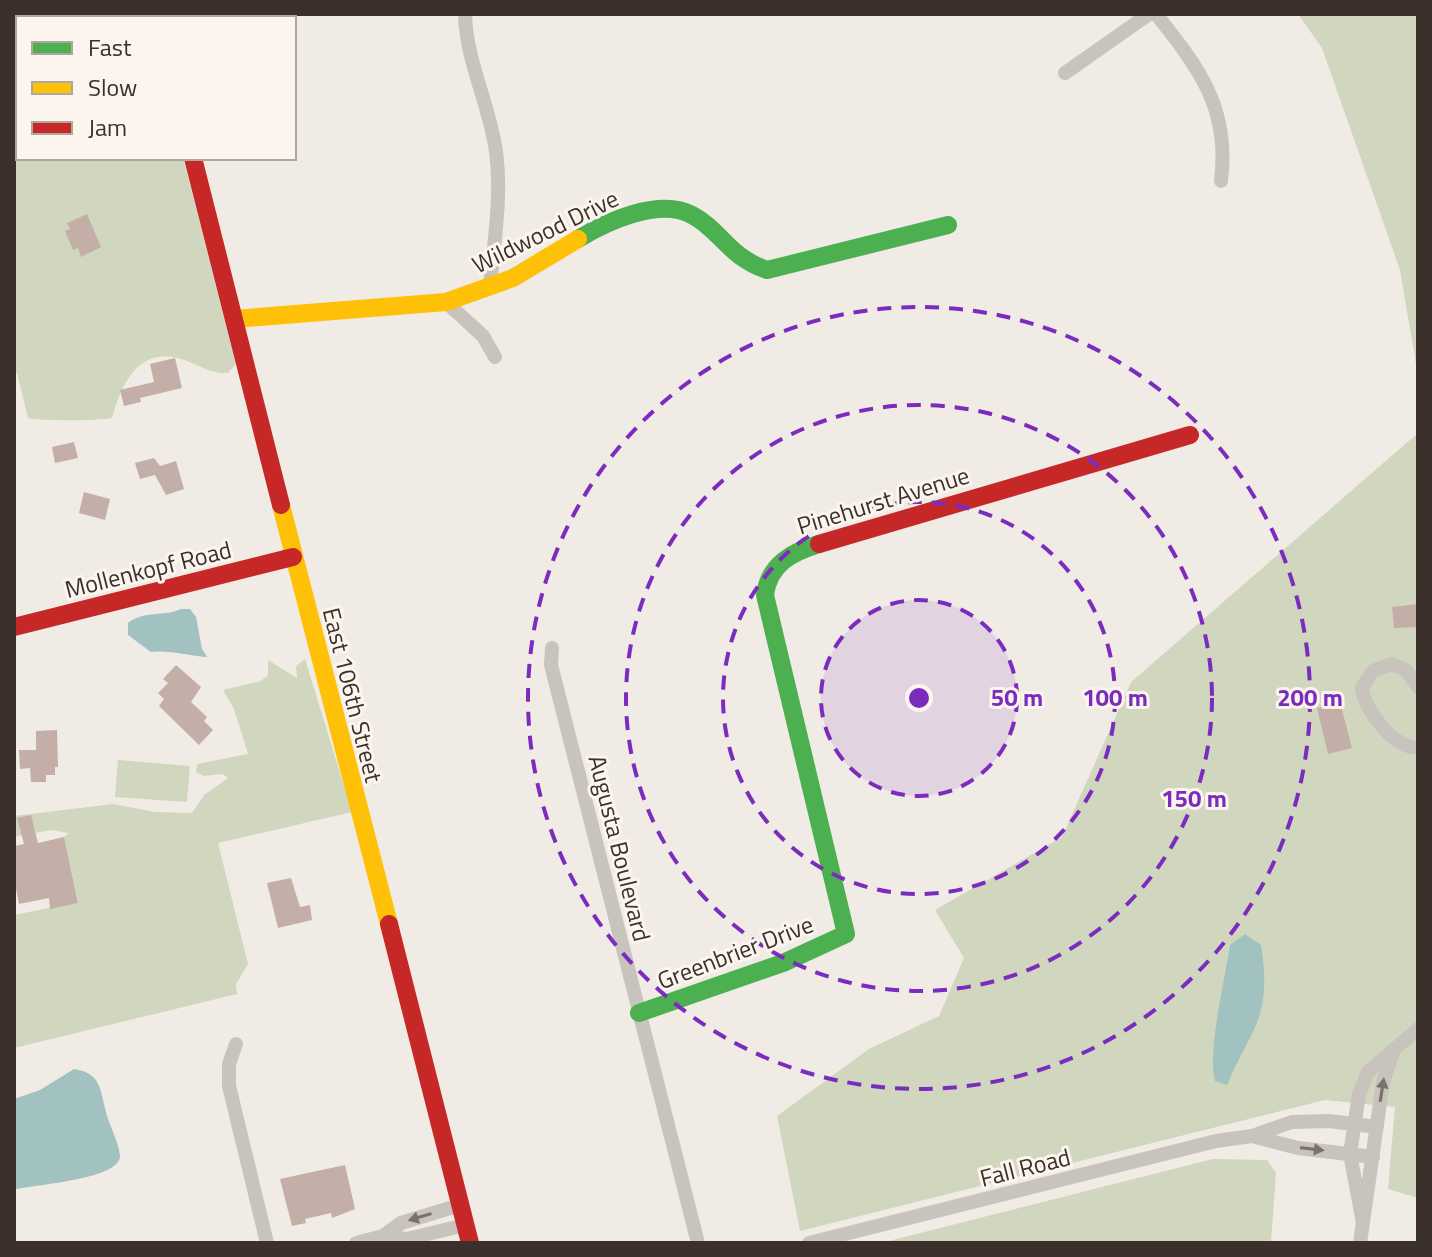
<svg xmlns="http://www.w3.org/2000/svg" width="1432" height="1257" viewBox="0 0 1432 1257" font-family="'Titillium Web',sans-serif">
	<rect width="100%" height="100%" fill="#f0ebe5"/>
	<path fill="#d1d6bf" d="M 1298,14 L 1418,14 L 1418,376 L 1400,270 L 1322,48 Z
		M 18,144 L 18,158 L 183,158 L 236,364 L 228,373 C 207,374 192,360 173,357 C 135,351 120,389 112,418 C 99,421 39,421 28,418 L 17,373 L 14,373 L 14,145 Z
		M 1418,433 L 1418,1198 L 1388,1189 L 1395,1107 L 1325,1100 L 800,1231 L 777,1116 L 869,1049 L 939,1016 L 964,958 L 935,910 L 1062,837 L 1131,682 Z
		M 305,659 L 352,812 L 218,843 L 248,964 L 236,984 L 237,994 L 14,1048 L 14,915 L 78,902 L 64,837 L 69,833 L 51,830 L 14,837 L 14,816 L 113,804 L 155,812 L 192,813 L 204,795 L 228,778 L 223,774 L 204,776 L 196,772 L 197,764 L 248,754 L 234,709 L 223,690 L 261,681 L 268,675 L 268,660 L 297,678 L 296,666 Z
		M 118,760 L 190,766 L 187,802 L 115,797 Z
		M 1213,1159 L 1267,1160 L 1276,1173 L 1271,1243 L 881,1243 Z"/>
	<path fill="#a1c2c1" d="M 181,609 L 190,609 L 196,617 L 202,649 L 207,657 C 188,656 172,650 151,652 L 128,635 L 128,623 C 145,610 164,617 181,609 Z
		M 1245,934 L 1261,945 C 1272,1018 1254,1023 1227,1085 L 1215,1081 C 1207,1051 1225,980 1230,945 Z
		M 74,1069 C 100,1073 100,1088 105,1108 C 108,1123 118,1140 120,1155 C 122,1180 34,1184 14,1190 L 14,1099 L 40,1090 Z"/>
	<path fill="#c3afa7" d="M 87,214 L 101,247 L 81,257 L 78,248 L 73,250 L 65,231 L 70,229 L 67,223 Z
		M 175,358 L 182,388 L 140,398 L 141,402 L 124,406 L 120,390 L 154,382 L 150,364 Z
		M 74,442 L 78,458 L 55,463 L 52,447 Z
		M 154,458 L 160,466 L 176,461 L 184,489 L 166,495 L 155,475 L 140,479 L 135,463 Z
		M 84,492 L 110,499 L 105,520 L 79,513 Z
		M 1418,604 L 1418,627 L 1394,628 L 1392,607 Z
		M 176,665 L 201,687 L 191,702 L 207,717 L 204,721 L 213,730 L 199,745 L 159,706 L 164,699 L 158,693 L 168,683 L 163,679 Z
		M 1340,702 L 1352,748 L 1328,754 L 1317,708 Z
		M 57,730 L 58,767 L 55,767 L 55,775 L 46,775 L 46,782 L 31,782 L 30,768 L 20,769 L 19,750 L 36,750 L 36,731 Z
		M 31,815 L 38,843 L 64,837 L 78,903 L 50,909 L 49,898 L 19,904 L 14,878 L 14,846 L 24,844 L 17,818 Z
		M 291,878 L 300,907 L 310,905 L 312,920 L 278,928 L 267,883 Z
		M 345,1165 L 355,1209 L 332,1218 L 331,1213 L 305,1219 L 306,1223 L 292,1226 L 280,1179 Z"/>
	<g fill="none" stroke-linecap="round" stroke-linejoin="round">
		<path stroke="#c9c3be" stroke-width="14" d="M 465,14 C 466,61 490,106 496,152 C 502,196 494,242 490,287
			M 1156,14 C 1199,68 1230,108 1221,181
			M 1065,73 L 1149,14
			M 446,302 L 483,336 L 495,357
			M 552,648 L 551,665 L 698,1243
			M 1418,687 L 1406,670 L 1391,664 L 1373,671 L 1362,688 C 1364,710 1396,751 1418,747
			M 236,1044 L 229,1064 L 229,1086 L 267,1243
			M 1252,1136 L 1298,1148 L 1373,1157
			M 1363,1223 L 1350,1154 L 1359,1094 L 1368,1072 L 1418,1029
			M 383,1236 L 401,1223 L 460,1205
			M 356,1243 L 383,1236 L 407,1239 L 465,1225
			M 809,1243 L 1216,1141 L 1252,1136 L 1292,1122 L 1329,1121 L 1377,1127
			M 1360,1243 L 1383,1082 L 1393,1052"/>
		<path stroke="#4caf50" stroke-width="18" d="M 578,239 C 606,222 659,197 692,215 C 721,230 727,256 767,270 L 948,225
			M 639,1013 L 783,963 L 846,934 L 765,595 C 769,564 792,552 819,544"/>
		<path stroke="#ffc107" stroke-width="18" d="M 156,14 L 157,18
			M 234,319 L 446,302 L 513,278 L 578,239
			M 281,505 L 389,924"/>
		<path stroke="#c62828" stroke-width="18" d="M 193,158 L 281,505
			M 819,544 L 1190,435
			M 14,627 L 293,557
			M 389,924 L 470,1243"/>
	</g>
	<defs><path id="oneway-solid" d="M-6-.8H1V-3.2L6.5 0L1 3.2V.8H-6Z" transform="scale(2)"/></defs>
	<g fill="#7b726d">
		<use href="#oneway-solid" transform="translate(1382 1090) rotate(-81)"/>
		<use href="#oneway-solid" transform="translate(1312 1149) rotate(7)"/>
		<use href="#oneway-solid" transform="translate(420 1217) rotate(163)"/>
	</g>
	<circle cx="919" cy="698" r="98" fill="#7b2cbf" fill-opacity=".12"/>
	<g fill="none" stroke="#7b2cbf" stroke-width="4" stroke-dasharray="14 10">
		<circle cx="919" cy="698" r="98"/>
		<circle cx="919" cy="698" r="196"/>
		<circle cx="919" cy="698" r="293"/>
		<circle cx="919" cy="698" r="391"/>
	</g>
	<g text-anchor="middle" dominant-baseline="central" stroke-width="6" stroke-linejoin="round" paint-order="stroke">
		<g font-size="24" fill="#3b302b" stroke="#fbf5ee">
			<text transform="translate(545 231) rotate(-26)">Wildwood Drive</text>
			<text transform="translate(883 500) rotate(-17)">Pinehurst Avenue</text>
			<text transform="translate(148 569) rotate(-14)">Mollenkopf Road</text>
			<text transform="translate(353 695) rotate(76)">East 106th Street</text>
			<text transform="translate(620 848) rotate(76)">Augusta Boulevard</text>
			<text transform="translate(735 952) rotate(-21)">Greenbrier Drive</text>
			<text transform="translate(1025 1167) rotate(-14)">Fall Road</text>
		</g>
	</g>
	<circle cx="919" cy="698" r="12" fill="#7b2cbf" stroke="#fbf5ee" stroke-width="4"/>
	<g font-size="24" text-anchor="middle" font-weight="bold" fill="#7b2cbf" stroke="#fbf5ee" stroke-width="6" stroke-linejoin="round" paint-order="stroke">
		<text x="1017" y="706">50 m</text>
		<text x="1115" y="706">100 m</text>
		<text x="1310" y="706">200 m</text>
		<text x="1194" y="807">150 m</text>
	</g>
	<rect width="1432" height="1257" fill="none" stroke="#3b302b" stroke-width="32"/>
	<rect x="16" y="16" width="280" height="144" fill="#fbf5ee" stroke="#aea6a0" stroke-width="2"/>
	<rect x="32" y="42" width="40" height="12" fill="#4caf50" stroke="#aea6a0" stroke-width="2"/>
	<text x="88" y="56" font-size="24" fill="#3b302b">Fast</text>
	<rect x="32" y="82" width="40" height="12" fill="#ffc107" stroke="#aea6a0" stroke-width="2"/>
	<text x="88" y="96" font-size="24" fill="#3b302b">Slow</text>
	<rect x="32" y="122" width="40" height="12" fill="#c62828" stroke="#aea6a0" stroke-width="2"/>
	<text x="88" y="136" font-size="24" fill="#3b302b">Jam</text>
</svg>
